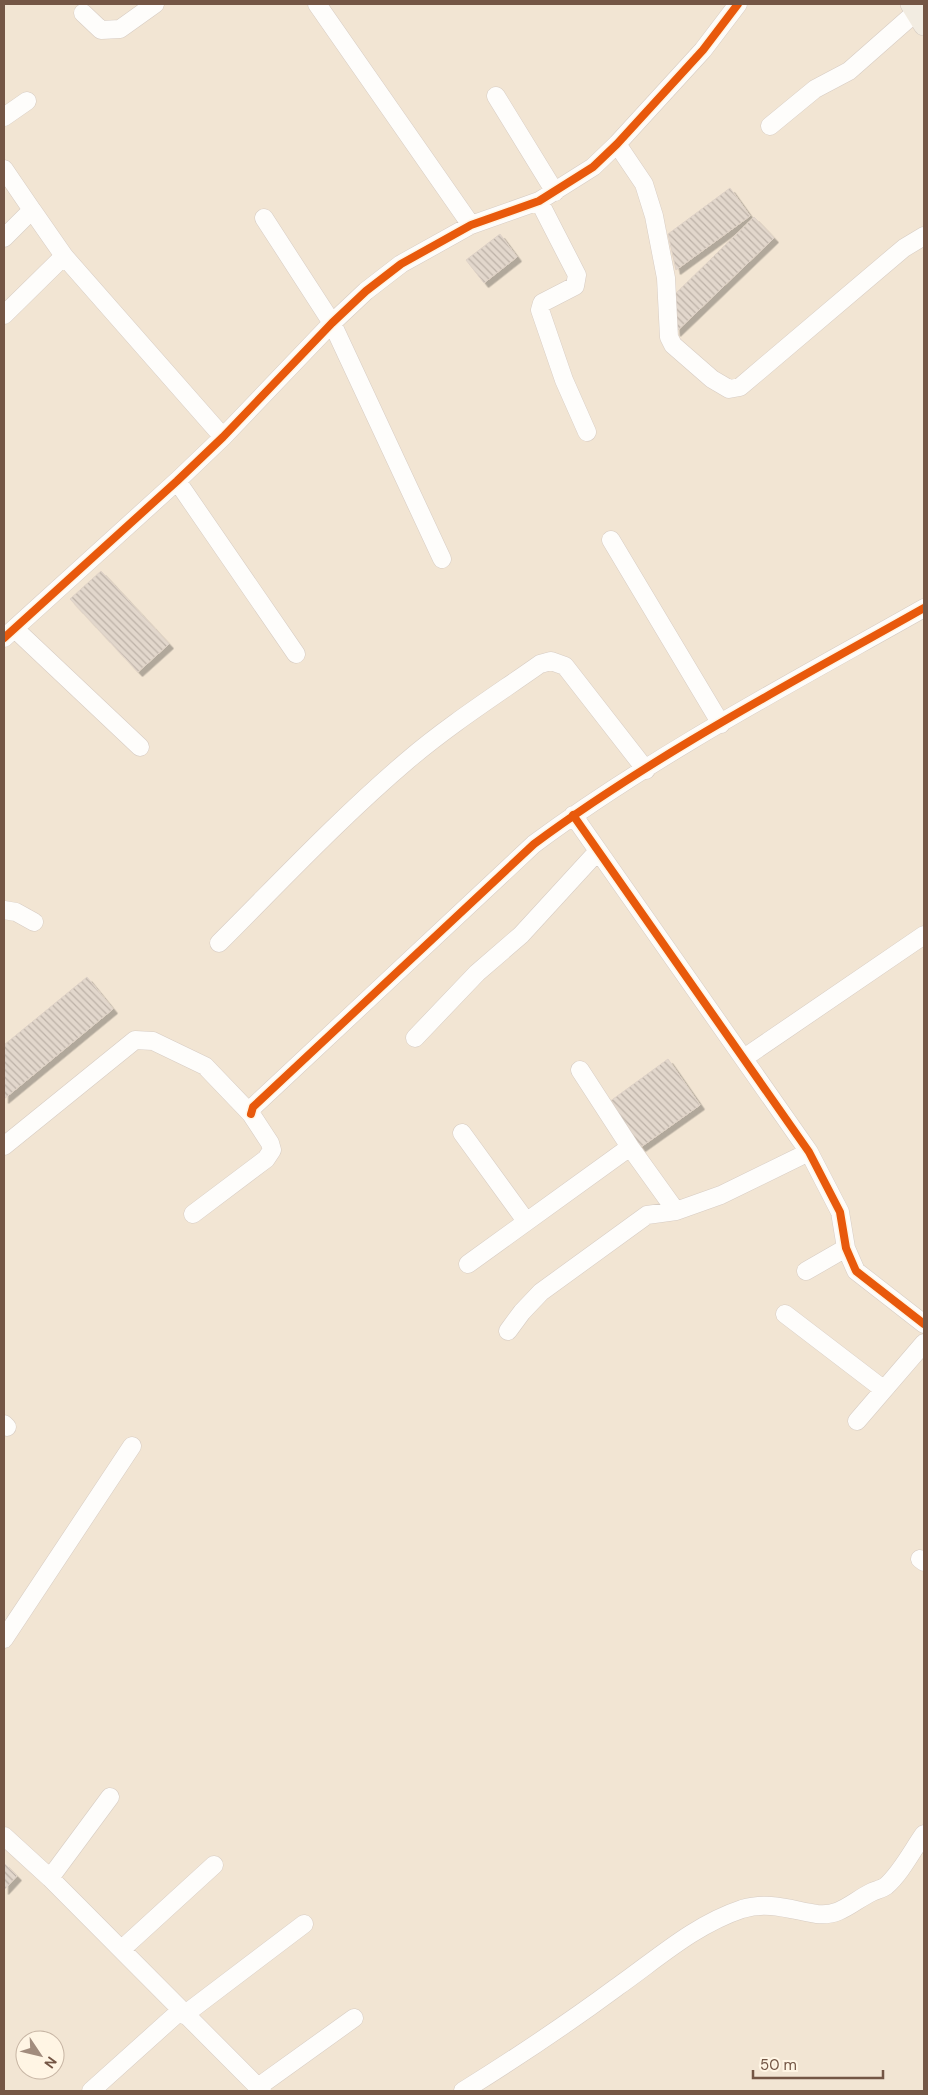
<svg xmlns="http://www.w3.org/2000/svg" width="928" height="2095" viewBox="0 0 928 2095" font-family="'DM Sans',sans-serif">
	<defs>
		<pattern id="building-back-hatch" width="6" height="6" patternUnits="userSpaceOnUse" patternTransform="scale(1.25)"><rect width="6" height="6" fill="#e2d7cc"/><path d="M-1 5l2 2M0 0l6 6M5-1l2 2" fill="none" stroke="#bcb1a7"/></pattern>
		<filter id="shadow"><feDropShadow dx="4.5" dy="4.5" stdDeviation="0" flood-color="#0004"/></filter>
	</defs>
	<rect width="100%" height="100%" fill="#f6efe4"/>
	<path fill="#f2e5d3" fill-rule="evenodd" d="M 4,4 L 924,4 L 924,2091 L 4,2091 ZM 25,2040 L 55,2040 L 55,2070 L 25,2070 Z"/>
	<path fill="url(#building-back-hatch)" stroke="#dfd2c7" filter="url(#shadow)" d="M 730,188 L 750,216 L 676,270 L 668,234 Z
		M 754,217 L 774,238 L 676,332 L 672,297 Z
		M 500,234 L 517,257 L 484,283 L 466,260 Z
		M 101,571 L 169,644 L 138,672 L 70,599 Z
		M 87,977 L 113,1009 L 4,1099 L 4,1045 Z
		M 668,1059 L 700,1105 L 641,1147 L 609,1102 Z
		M 4,1863 L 17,1876 L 4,1890 Z"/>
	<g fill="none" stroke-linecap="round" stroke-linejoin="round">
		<g stroke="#d7ccc3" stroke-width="19">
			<path id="minor" d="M 317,4 L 471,225
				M 83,13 L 101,30 L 120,29 L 155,4
				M 496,96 L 555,192
				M 4,117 L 27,101
				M 770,126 L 815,89 L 849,71 L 916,12
				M 617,144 L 644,184 L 654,216 L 666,278 L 669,337 L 673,345 L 712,379 L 729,389 L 740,387 L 904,248 L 924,236
				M 4,169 L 32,210
				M 539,201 L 577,275 L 575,286 L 542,303 L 540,310 L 564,380 L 587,432
				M 264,218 L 332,323 L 442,559
				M 4,238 L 32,210 L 64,256 L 223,437
				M 4,315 L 64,256
				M 177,481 L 296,654
				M 611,540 L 721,724
				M 15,629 L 140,747
				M 4,638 L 177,481 L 223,437 L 332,323 L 366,291 L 401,264 L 471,225 L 539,201 L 593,167 L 617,144 L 703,50 L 738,4
				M 573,815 L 809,1152 L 840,1212 L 846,1248 L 856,1271 L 924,1324
				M 4,910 L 16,912 L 34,922
				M 219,943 C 281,881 341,817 408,760 C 449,725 496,695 540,664 L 551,661 L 565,666 L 646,770
				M 415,1038 L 477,973 L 521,935 L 598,851
				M 744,1058 L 924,935
				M 580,1070 L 630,1147 L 676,1211
				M 251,1114 L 253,1107 L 534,844 C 654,755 793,682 924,608
				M 462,1133 L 526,1221
				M 4,1146 L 135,1040 L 153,1041 L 205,1066 L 251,1114 L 270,1143 L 272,1150 L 266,1159 L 193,1214
				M 468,1264 L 630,1147
				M 806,1271 L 846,1248
				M 785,1314 L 883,1389
				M 508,1331 L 522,1312 L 541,1292 L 647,1215 L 676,1211 L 721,1195 L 809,1152
				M 857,1421 L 924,1343
				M 4,1424 L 7,1427
				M 920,1559 L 924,1562
				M 4,1639 L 132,1446
				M 4,1836 L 50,1878 L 262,2091
				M 50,1878 L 110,1797
				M 122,1949 L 214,1865
				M 184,2015 L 304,1924
				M 258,2087 L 354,2018
				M 91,2091 L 180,2011
				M 463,2091 C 516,2058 567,2024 617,1987 C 657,1959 694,1925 742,1909 C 769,1901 791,1910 817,1914 C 840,1917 853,1901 872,1892 C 876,1890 882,1889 886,1886 C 901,1873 912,1851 924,1834"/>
		</g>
		<g stroke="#d5cbc2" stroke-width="22">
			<path id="major" d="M 911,4 L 924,25"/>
		</g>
		<use href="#minor" stroke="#fefdfb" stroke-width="18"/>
		<use href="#major" stroke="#f2ece1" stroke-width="21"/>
		<g stroke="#fff5e4" stroke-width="11">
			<path id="cycleway" d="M 4,638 L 177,481 L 223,437 L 332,323 L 366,291 L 401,264 L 471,225 L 539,201 L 593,167 L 617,144 L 703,50 L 738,4
				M 573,815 L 809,1152 L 840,1212 L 846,1248 L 856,1271 L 924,1324
				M 251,1114 L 253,1107 L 534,844 C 654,755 793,682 924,608"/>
		</g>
		<use href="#cycleway" stroke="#e8590c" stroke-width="8"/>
	</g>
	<rect width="928" height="2095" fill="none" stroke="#745645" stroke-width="10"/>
	<g transform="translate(40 2055) rotate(125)"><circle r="24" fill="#fff5e4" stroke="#c7b5a4"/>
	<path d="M0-4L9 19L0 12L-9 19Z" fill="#a28c7d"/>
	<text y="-8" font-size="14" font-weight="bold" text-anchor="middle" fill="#745645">N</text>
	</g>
	<path d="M753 2070v8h130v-8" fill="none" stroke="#745645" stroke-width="2.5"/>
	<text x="760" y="2070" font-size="15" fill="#745645" stroke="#fff5e4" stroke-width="4" paint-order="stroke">50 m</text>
</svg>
